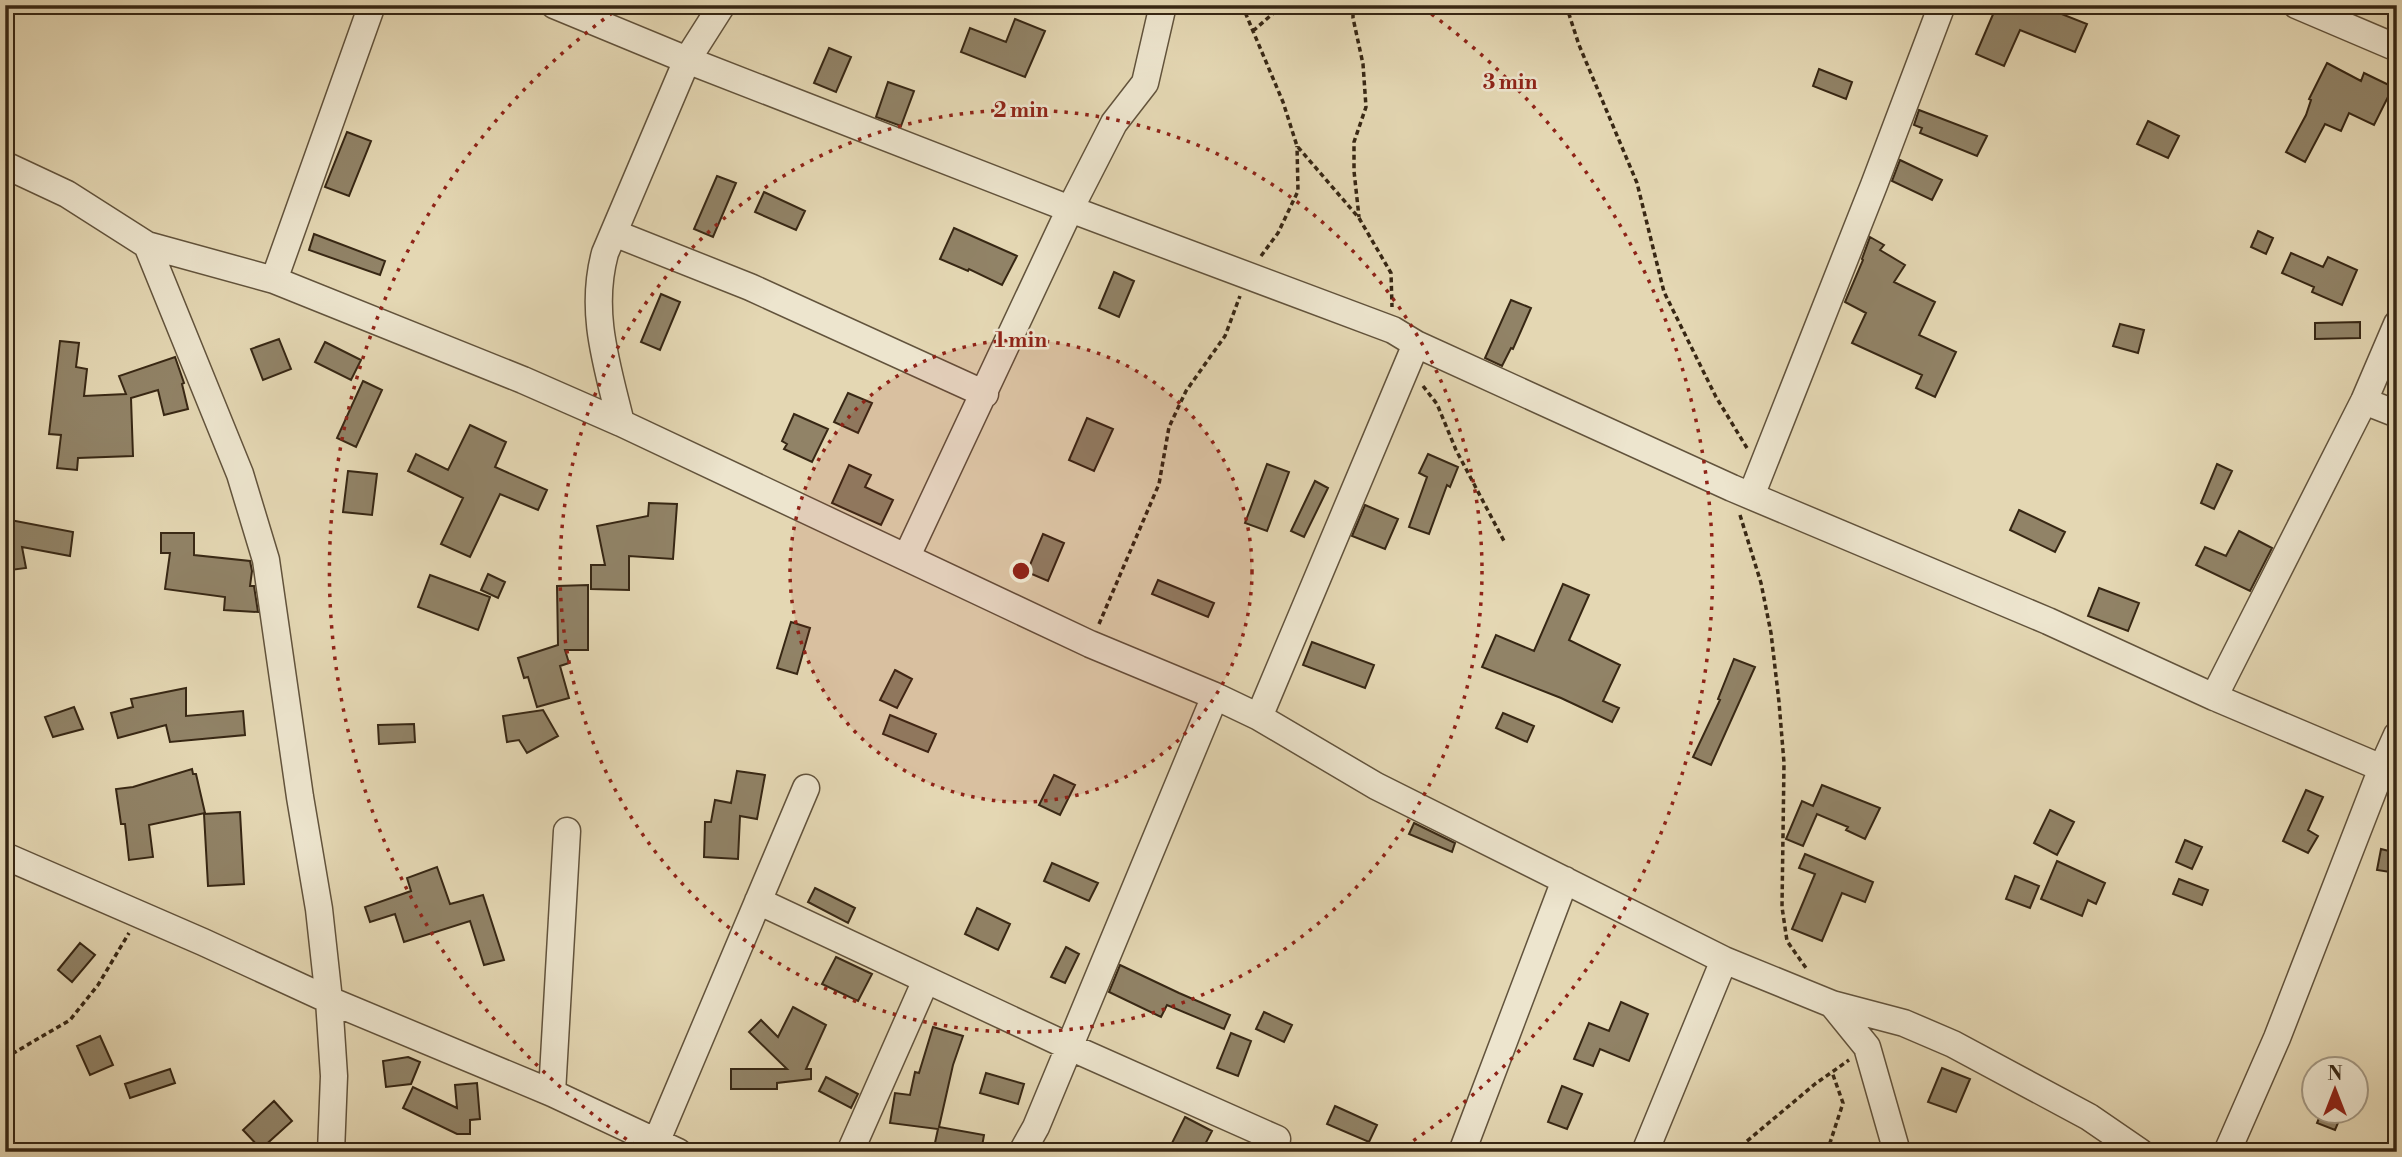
<svg xmlns="http://www.w3.org/2000/svg" width="2402" height="1157" viewBox="0 0 2402 1157" font-family="'Libre Bodoni',serif">
	<rect width="100%" height="100%" fill="#e4d7b3"/>
	<filter id="stains"><feTurbulence type="fractalNoise" baseFrequency=".00286" numOctaves="4"/><feColorMatrix values="0 0 0 0 .2 0 0 0 0 .09 0 0 0 0 .02 0 0 0 .5 -.17"/></filter>
	<radialGradient id="worn" r=".72"><stop offset=".6" stop-color="#630" stop-opacity="0"/><stop offset="1" stop-color="#630" stop-opacity=".3"/></radialGradient>
	<path fill="#918367" stroke="#372714" stroke-width="2" d="M 1997,5 L 2039,5 L 2087,24 L 2075,52 L 2020,30 L 2004,66 L 1976,54 Z
		M 1015,19 L 1045,31 L 1025,77 L 961,52 L 970,28 L 1006,42 Z
		M 829,48 L 851,57 L 836,92 L 814,83 Z
		M 2327,63 L 2361,81 L 2364,73 L 2393,87 L 2374,125 L 2349,113 L 2341,131 L 2325,124 L 2305,162 L 2286,152 L 2306,115 L 2311,100 L 2309,99 Z
		M 1819,69 L 1852,82 L 1846,99 L 1813,86 Z
		M 888,82 L 914,91 L 901,126 L 876,117 Z
		M 1919,110 L 1987,136 L 1977,156 L 1920,133 L 1922,128 L 1914,125 Z
		M 2148,121 L 2179,136 L 2168,158 L 2137,144 Z
		M 347,132 L 371,141 L 349,196 L 325,187 Z
		M 1900,160 L 1942,180 L 1932,200 L 1892,181 Z
		M 717,176 L 736,183 L 713,237 L 694,229 Z
		M 764,192 L 805,211 L 796,230 L 755,212 Z
		M 954,228 L 1017,256 L 1002,285 L 969,269 L 968,271 L 940,259 Z
		M 2258,231 L 2273,238 L 2266,254 L 2251,247 Z
		M 314,234 L 385,261 L 380,275 L 309,250 Z
		M 1870,237 L 1884,245 L 1880,250 L 1905,265 L 1894,282 L 1935,302 L 1919,335 L 1956,352 L 1935,397 L 1916,388 L 1922,375 L 1852,343 L 1866,313 L 1845,302 L 1863,260 L 1862,259 Z
		M 2291,253 L 2323,267 L 2328,257 L 2357,270 L 2342,305 L 2312,292 L 2314,287 L 2282,273 Z
		M 1114,272 L 1134,281 L 1119,317 L 1099,308 Z
		M 661,294 L 680,302 L 660,350 L 641,342 Z
		M 1511,300 L 1531,308 L 1513,349 L 1511,348 L 1502,366 L 1485,358 Z
		M 2360,322 L 2360,338 L 2315,339 L 2315,323 Z
		M 2120,324 L 2144,330 L 2138,353 L 2113,346 Z
		M 279,339 L 291,369 L 263,380 L 251,349 Z
		M 60,341 L 79,343 L 76,367 L 87,369 L 84,396 L 126,394 L 119,376 L 175,357 L 184,383 L 182,384 L 188,409 L 164,415 L 158,390 L 131,398 L 133,456 L 78,458 L 77,470 L 57,468 L 61,435 L 49,434 Z
		M 325,342 L 361,360 L 351,380 L 315,362 Z
		M 363,381 L 382,390 L 356,447 L 337,438 Z
		M 848,393 L 872,403 L 858,433 L 834,422 Z
		M 794,414 L 828,429 L 812,462 L 784,449 L 787,444 L 782,441 Z
		M 1087,418 L 1113,429 L 1094,471 L 1069,460 Z
		M 470,425 L 506,442 L 495,467 L 547,490 L 538,510 L 500,494 L 470,557 L 441,544 L 463,498 L 408,471 L 416,454 L 448,470 Z
		M 1428,454 L 1458,467 L 1450,487 L 1447,485 L 1429,534 L 1409,527 L 1427,477 L 1419,473 Z
		M 1267,464 L 1289,472 L 1267,531 L 1245,523 Z
		M 2217,464 L 2232,471 L 2214,509 L 2201,503 Z
		M 849,465 L 871,475 L 865,487 L 893,500 L 881,525 L 832,503 Z
		M 348,471 L 377,474 L 372,515 L 343,512 Z
		M 1315,481 L 1328,488 L 1304,537 L 1291,531 Z
		M 649,503 L 677,504 L 673,559 L 629,556 L 629,590 L 591,589 L 591,565 L 605,565 L 597,526 L 648,516 Z
		M 1365,505 L 1398,519 L 1385,549 L 1352,536 Z
		M 2019,510 L 2065,532 L 2055,552 L 2010,530 Z
		M 5,519 L 73,532 L 70,556 L 22,547 L 26,568 L 11,570 L 10,564 L 5,564 Z
		M 2239,531 L 2272,548 L 2250,591 L 2196,565 L 2205,547 L 2226,556 Z
		M 161,533 L 194,533 L 194,555 L 250,561 L 252,571 L 250,586 L 254,586 L 258,612 L 224,610 L 225,597 L 165,589 L 170,553 L 161,553 Z
		M 1043,534 L 1064,543 L 1048,581 L 1027,572 Z
		M 488,574 L 505,582 L 498,598 L 481,590 Z
		M 430,575 L 490,597 L 478,630 L 418,607 Z
		M 1158,580 L 1214,603 L 1208,617 L 1152,594 Z
		M 1563,584 L 1589,595 L 1569,640 L 1620,665 L 1603,701 L 1619,708 L 1612,722 L 1561,698 L 1482,667 L 1496,635 L 1534,651 Z
		M 588,585 L 588,650 L 565,650 L 569,663 L 560,666 L 569,698 L 537,707 L 528,677 L 524,678 L 518,658 L 558,645 L 557,586 Z
		M 2099,588 L 2139,603 L 2128,631 L 2088,616 Z
		M 791,622 L 810,628 L 797,674 L 777,668 Z
		M 1312,642 L 1374,665 L 1365,688 L 1303,665 Z
		M 1734,659 L 1755,667 L 1711,765 L 1693,757 L 1720,700 L 1718,699 Z
		M 895,670 L 912,679 L 897,708 L 880,700 Z
		M 186,688 L 186,716 L 243,711 L 245,735 L 170,742 L 166,725 L 118,738 L 111,713 L 133,707 L 131,699 Z
		M 74,707 L 83,729 L 53,737 L 45,717 Z
		M 543,710 L 558,736 L 527,753 L 519,740 L 507,742 L 503,716 Z
		M 1503,713 L 1534,726 L 1527,742 L 1496,728 Z
		M 890,715 L 936,734 L 928,752 L 883,734 Z
		M 414,724 L 415,742 L 379,744 L 378,725 Z
		M 192,769 L 193,774 L 196,774 L 205,813 L 149,825 L 153,857 L 129,860 L 125,824 L 121,824 L 116,789 L 133,787 Z
		M 737,771 L 765,775 L 757,819 L 740,816 L 738,859 L 704,857 L 705,822 L 711,822 L 715,800 L 731,803 Z
		M 1054,775 L 1075,785 L 1060,815 L 1039,805 Z
		M 1822,785 L 1880,808 L 1865,839 L 1846,830 L 1848,827 L 1817,814 L 1803,846 L 1786,839 L 1802,801 L 1813,806 Z
		M 2306,790 L 2323,797 L 2308,830 L 2318,836 L 2308,853 L 2283,841 Z
		M 2050,810 L 2074,822 L 2057,855 L 2034,843 Z
		M 240,812 L 244,884 L 208,886 L 204,814 Z
		M 1414,823 L 1455,843 L 1452,852 L 1409,834 Z
		M 2185,840 L 2202,847 L 2192,869 L 2176,862 Z
		M 2381,849 L 2397,853 L 2397,873 L 2377,870 Z
		M 1805,854 L 1873,882 L 1865,902 L 1842,893 L 1822,941 L 1792,929 L 1815,874 L 1799,868 Z
		M 2057,861 L 2105,883 L 2096,904 L 2088,900 L 2082,916 L 2041,899 Z
		M 1052,863 L 1098,883 L 1089,901 L 1044,881 Z
		M 437,867 L 450,904 L 483,895 L 504,960 L 484,965 L 470,921 L 404,942 L 395,914 L 370,922 L 365,907 L 411,891 L 407,878 Z
		M 2015,876 L 2039,886 L 2030,908 L 2006,899 Z
		M 2179,879 L 2208,890 L 2202,905 L 2173,894 Z
		M 815,888 L 855,908 L 848,923 L 808,902 Z
		M 977,908 L 1010,924 L 998,950 L 965,934 Z
		M 80,943 L 95,955 L 72,982 L 58,970 Z
		M 1066,947 L 1079,954 L 1065,983 L 1051,977 Z
		M 836,957 L 872,974 L 858,1001 L 822,984 Z
		M 1120,965 L 1179,993 L 1230,1015 L 1224,1029 L 1167,1005 L 1161,1017 L 1109,992 Z
		M 1621,1002 L 1648,1014 L 1629,1061 L 1600,1049 L 1593,1066 L 1574,1059 L 1589,1023 L 1609,1031 Z
		M 793,1007 L 826,1025 L 806,1069 L 811,1069 L 811,1079 L 777,1083 L 777,1089 L 731,1089 L 731,1069 L 787,1069 L 749,1032 L 761,1020 L 778,1037 Z
		M 1264,1012 L 1292,1025 L 1284,1042 L 1256,1029 Z
		M 933,1027 L 963,1036 L 953,1065 L 939,1127 L 984,1135 L 981,1152 L 933,1152 L 938,1129 L 890,1123 L 895,1093 L 910,1095 L 915,1072 L 919,1073 Z
		M 1231,1033 L 1251,1041 L 1238,1076 L 1217,1068 Z
		M 100,1036 L 113,1065 L 90,1075 L 77,1046 Z
		M 408,1057 L 420,1062 L 411,1084 L 386,1087 L 383,1061 Z
		M 1942,1068 L 1970,1079 L 1956,1112 L 1928,1102 Z
		M 170,1069 L 175,1083 L 130,1098 L 125,1084 Z
		M 986,1073 L 1024,1084 L 1018,1104 L 980,1093 Z
		M 826,1077 L 858,1094 L 851,1108 L 819,1091 Z
		M 477,1083 L 480,1119 L 470,1120 L 470,1134 L 457,1134 L 403,1108 L 413,1087 L 457,1108 L 455,1085 Z
		M 1562,1086 L 1582,1094 L 1567,1129 L 1548,1122 Z
		M 274,1101 L 292,1121 L 261,1149 L 243,1130 Z
		M 1335,1106 L 1377,1125 L 1369,1142 L 1327,1124 Z
		M 2322,1111 L 2343,1111 L 2335,1130 L 2317,1123 Z
		M 1185,1117 L 1212,1131 L 1201,1152 L 1184,1152 L 1171,1145 Z"/>
	<g fill="none" stroke-linecap="round" stroke-linejoin="round">
		<g stroke="#62533c" stroke-width="29">
			<path id="minor" d="M 554,5 L 687,60 L 1070,209 L 1393,330 L 1416,344 L 1732,488 L 2048,621 L 2214,697 L 2382,768 L 2397,771
				M 2296,5 L 2397,48
				M 5,165 L 67,194 L 147,245 L 274,280 L 523,380 L 621,423 L 1090,644 L 1215,696 L 1259,717 L 1376,786 L 1724,960 L 1832,1004 L 1904,1023 L 1953,1044 L 2089,1117 L 2140,1152
				M 614,233 L 750,287 L 985,394
				M 147,245 L 240,474 L 266,560 L 300,797 L 319,909 L 329,1000 L 334,1076 L 331,1152
				M 274,280 L 372,5
				M 2364,401 L 2397,414
				M 621,423 C 607,365 589,312 605,253 L 687,60 L 722,5
				M 1751,496 L 1874,185 L 1942,5
				M 907,556 L 1070,209 L 1114,123 L 1145,83 L 1163,5
				M 2214,697 L 2364,401 L 2397,324
				M 1259,717 L 1416,344
				M 5,856 L 203,942 L 329,1000 L 552,1093 L 678,1152
				M 758,901 L 1070,1047 L 1277,1139
				M 1832,1004 L 1867,1047 L 1897,1152
				M 552,1093 L 567,831
				M 652,1152 L 806,788
				M 850,1152 L 926,980
				M 1022,1152 L 1036,1127 L 1215,696
				M 1462,1152 L 1565,880
				M 1645,1152 L 1724,960
				M 2227,1152 L 2277,1038 L 2382,768 L 2397,735"/>
		</g>
		<path stroke="#372714" stroke-width="3.5" stroke-dasharray="5 3.5" stroke-linecap="butt" d="M 1242,5 L 1283,102 L 1297,146 L 1359,218 L 1391,273 L 1392,307
			M 1353,5 L 1353,18 L 1363,64 L 1366,107 L 1354,142 L 1354,171 L 1359,217
			M 1566,5 L 1579,45 L 1637,183 L 1664,292 L 1716,397 L 1747,448
			M 1253,31 L 1278,9 L 1286,5
			M 1261,256 L 1278,233 L 1298,191 L 1297,146
			M 1423,386 L 1437,404 L 1456,450 L 1504,541
			M 1740,515 L 1761,583 L 1771,633 L 1779,702 L 1784,763 L 1782,907 L 1787,941 L 1806,968
			M 1099,624 L 1159,484 L 1169,427 L 1186,391 L 1225,336 L 1240,296
			M 5,1058 L 70,1020 L 98,985 L 129,933
			M 1734,1152 L 1815,1084 L 1849,1060
			M 1827,1152 L 1843,1103 L 1832,1072"/>
		<use href="#minor" stroke="#ede5ce" stroke-width="26"/>
	</g>
	<circle cx="1021" cy="571" r="231" fill="#8f2418" fill-opacity=".12"/>
	<g fill="none" stroke="#8f2418" stroke-width="3.5" stroke-dasharray="3.5 7">
		<circle cx="1021" cy="571" r="231"/>
		<circle cx="1021" cy="571" r="461"/>
		<path d="M644 1151A692 692 0 0 1 619 8M1423 8A692 692 0 0 1 1398 1151"/>
	</g>
	<circle cx="1021" cy="571" r="10" fill="#8f2418" stroke="#ede5ce" stroke-width="3.5"/>
	<g font-size="21" text-anchor="middle" font-weight="bold" fill="#8f2418" stroke="#ede5ce" stroke-width="5" stroke-linejoin="round" paint-order="stroke">
		<text x="1510" y="89">3 min</text>
		<text x="1021" y="117">2 min</text>
		<text x="1021" y="347">1 min</text>
	</g>
	<rect width="2402" height="1157" fill="none" stroke="#e4d7b3" stroke-width="28"/>
	<rect x="7" y="7" width="2388" height="1143" fill="none" stroke="#372714" stroke-width="3.5"/>
	<rect x="14" y="14" width="2374" height="1129" fill="none" stroke="#372714" stroke-width="2"/>
	<g transform="translate(2335 1090)"><circle r="33" fill="#ede5ce" stroke="#a49984" stroke-width="2"/>
	<path d="M0-5L12 26L0 18L-12 26Z" fill="#8f2418"/>
	<text y="-10" font-size="19" font-weight="bold" text-anchor="middle" fill="#372714">N</text>
	</g>
	<rect width="100%" height="100%" filter="url(#stains)"/>
	<rect width="100%" height="100%" fill="url(#worn)"/>
</svg>
